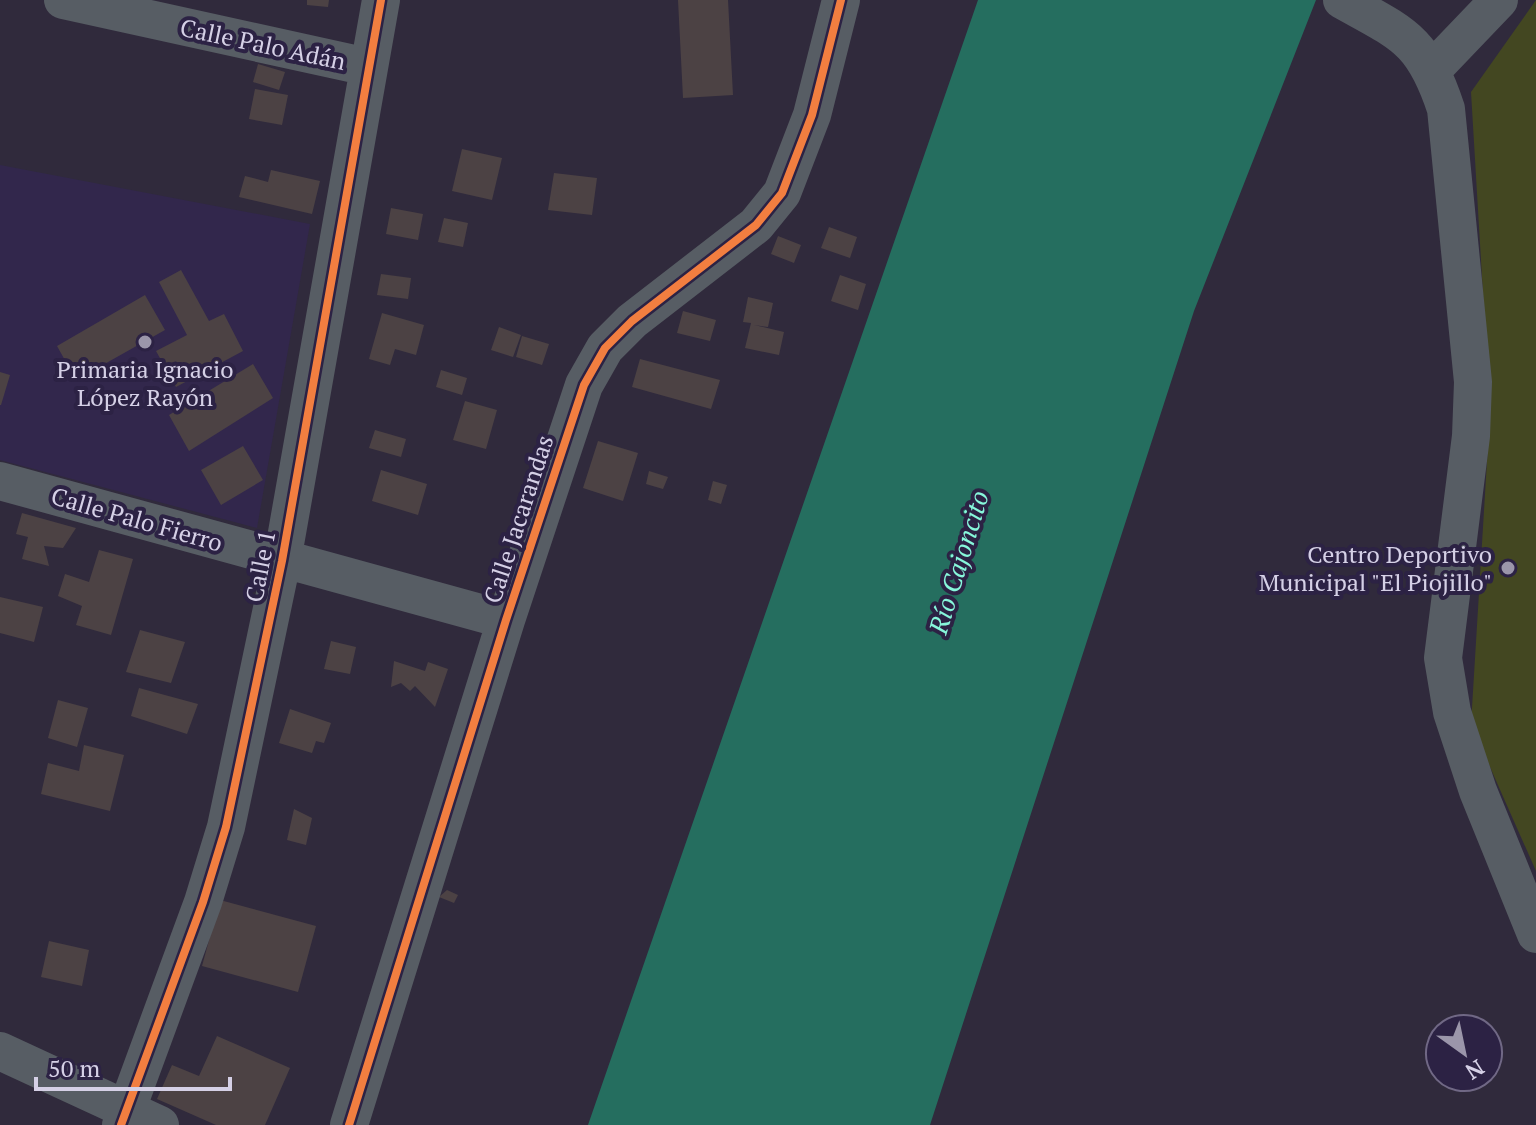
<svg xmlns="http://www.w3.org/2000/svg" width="1536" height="1125" viewBox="0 0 1536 1125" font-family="'PT Serif',serif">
	<rect width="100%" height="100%" fill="#302a3c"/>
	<path fill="#32274c" d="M 0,165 L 310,224 L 257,528 L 0,460 Z"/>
	<path fill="#434721" d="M 1536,0 L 1536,871 L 1471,724 L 1490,412 L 1471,92 Z"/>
	<path fill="#256e5f" d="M 978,0 L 1316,0 L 1194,311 L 930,1125 L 588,1125 Z"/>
	<path fill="#4c4244" d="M 307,0 L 329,0 L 328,7 L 307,5 Z
		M 678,0 L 728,0 L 733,95 L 683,98 Z
		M 258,64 L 285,72 L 279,90 L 253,82 Z
		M 255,89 L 288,95 L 282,125 L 249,119 Z
		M 462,149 L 502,158 L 492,200 L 452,191 Z
		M 271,170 L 320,181 L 312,214 L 239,197 L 245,176 L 268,182 Z
		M 554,173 L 597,178 L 592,215 L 548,210 Z
		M 391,208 L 423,214 L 418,240 L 386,234 Z
		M 444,218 L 468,223 L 463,247 L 438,242 Z
		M 829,227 L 857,237 L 850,258 L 821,248 Z
		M 778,236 L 801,245 L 794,263 L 771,254 Z
		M 181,270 L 209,321 L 224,314 L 243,351 L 176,387 L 156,351 L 187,335 L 159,282 Z
		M 381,274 L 411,278 L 408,299 L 377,295 Z
		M 840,275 L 866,284 L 858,310 L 831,301 Z
		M 145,295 L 165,330 L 76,380 L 57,346 Z
		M 748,297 L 773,303 L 768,327 L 754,325 L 784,332 L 779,355 L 745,348 L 751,323 L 743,322 Z
		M 683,311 L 716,320 L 710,341 L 677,333 Z
		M 382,313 L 424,325 L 416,355 L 395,349 L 390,365 L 369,359 Z
		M 499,327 L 521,335 L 513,357 L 491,350 Z
		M 522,336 L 549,344 L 542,365 L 516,357 Z
		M 640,359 L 720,380 L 711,409 L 632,387 Z
		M 253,364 L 273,398 L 189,451 L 169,415 Z
		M 441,370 L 467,378 L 462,395 L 436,387 Z
		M 0,372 L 10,375 L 1,405 L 0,405 Z
		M 465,401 L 497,410 L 486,449 L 453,440 Z
		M 375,430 L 406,439 L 401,457 L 369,448 Z
		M 598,441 L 638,453 L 623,501 L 583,488 Z
		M 243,446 L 263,480 L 221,505 L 201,470 Z
		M 381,470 L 427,484 L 418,515 L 372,501 Z
		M 649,471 L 668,477 L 663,489 L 646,484 Z
		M 713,481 L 727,485 L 721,504 L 708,500 Z
		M 22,513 L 76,528 L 63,548 L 44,546 L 49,566 L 22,559 L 28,537 L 16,534 Z
		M 99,550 L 133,559 L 111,635 L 76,625 L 82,606 L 58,596 L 65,574 L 89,582 Z
		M 0,597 L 43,607 L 34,642 L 0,633 Z
		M 140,630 L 185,642 L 171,683 L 126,672 Z
		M 331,641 L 356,647 L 350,674 L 324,669 Z
		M 394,661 L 425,671 L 428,662 L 448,669 L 435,707 L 415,686 L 410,691 L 401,683 L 391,687 Z
		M 139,688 L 198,704 L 187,734 L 131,716 Z
		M 58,700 L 88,708 L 77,747 L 48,738 Z
		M 290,709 L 331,723 L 324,743 L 316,741 L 312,753 L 279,743 Z
		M 84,745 L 124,755 L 110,811 L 41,794 L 48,763 L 79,771 Z
		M 294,809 L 312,818 L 306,845 L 287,840 Z
		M 447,890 L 458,895 L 454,903 L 439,897 Z
		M 220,900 L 316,926 L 298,992 L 202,966 Z
		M 49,941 L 89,950 L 82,986 L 41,977 Z
		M 217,1036 L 290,1068 L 265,1125 L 216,1125 L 157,1099 L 172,1065 L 199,1076 Z"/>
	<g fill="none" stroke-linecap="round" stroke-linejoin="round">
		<path stroke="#575d64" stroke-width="38" d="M 63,0 L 368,67
			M 1342,0 C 1403,34 1423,39 1446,109 L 1473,382 L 1471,436 L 1443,658 L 1452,712 L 1478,791 L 1536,934
			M 1433,69 L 1499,0
			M 0,481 L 506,620
			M 0,1051 L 160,1125
			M 121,1125 L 203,902 L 226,827 L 282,561 L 381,0
			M 349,1125 L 506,620 L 584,385 L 605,348 L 632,321 L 756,225 L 782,193 L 812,115 L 841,0"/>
		<g stroke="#2c2244" stroke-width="13">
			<path id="cycleway" d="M 121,1125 L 203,902 L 226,827 L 282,561 L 381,0
				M 349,1125 L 506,620 L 584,385 L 605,348 L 632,321 L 756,225 L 782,193 L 812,115 L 841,0"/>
		</g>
		<use href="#cycleway" stroke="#f27e40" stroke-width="8"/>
	</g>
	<g fill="#9b96aa" stroke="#2c2244" stroke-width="3">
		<circle cx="145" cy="342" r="8"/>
		<circle cx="1508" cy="568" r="8"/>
	</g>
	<g text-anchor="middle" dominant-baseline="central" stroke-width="8" stroke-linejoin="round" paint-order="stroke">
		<g font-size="24" fill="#d5d0e6" stroke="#2c2244">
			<text transform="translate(263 44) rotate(12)">Calle Palo Adán</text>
			<text transform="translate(137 519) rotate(16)">Calle Palo Fierro</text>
			<text transform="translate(518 519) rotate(-72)">Calle Jacarandas</text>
			<text transform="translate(260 566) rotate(-79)">Calle 1</text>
		</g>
		<g font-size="24" fill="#d5d0e6" stroke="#2c2244">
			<text x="145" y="369">Primaria Ignacio<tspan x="145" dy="28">López Rayón</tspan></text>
			<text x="1492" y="554" text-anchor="end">Centro Deportivo<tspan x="1492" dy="28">Municipal "El Piojillo"</tspan></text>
		</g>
		<g font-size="26" font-style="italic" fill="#87f7db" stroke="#2c2244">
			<text transform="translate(958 562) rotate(-73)">Río Cajoncito</text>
		</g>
	</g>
	<g transform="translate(1464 1053) rotate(147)"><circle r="38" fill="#2c2244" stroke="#706885" stroke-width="2"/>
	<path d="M0-6L14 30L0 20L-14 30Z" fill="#9b96aa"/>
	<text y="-12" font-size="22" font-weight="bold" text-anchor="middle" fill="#d5d0e6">N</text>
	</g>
	<path d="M36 1077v12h194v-12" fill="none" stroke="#d5d0e6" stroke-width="4"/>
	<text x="48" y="1077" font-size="24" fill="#d5d0e6" stroke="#2c2244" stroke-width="6" paint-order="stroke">50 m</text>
</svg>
